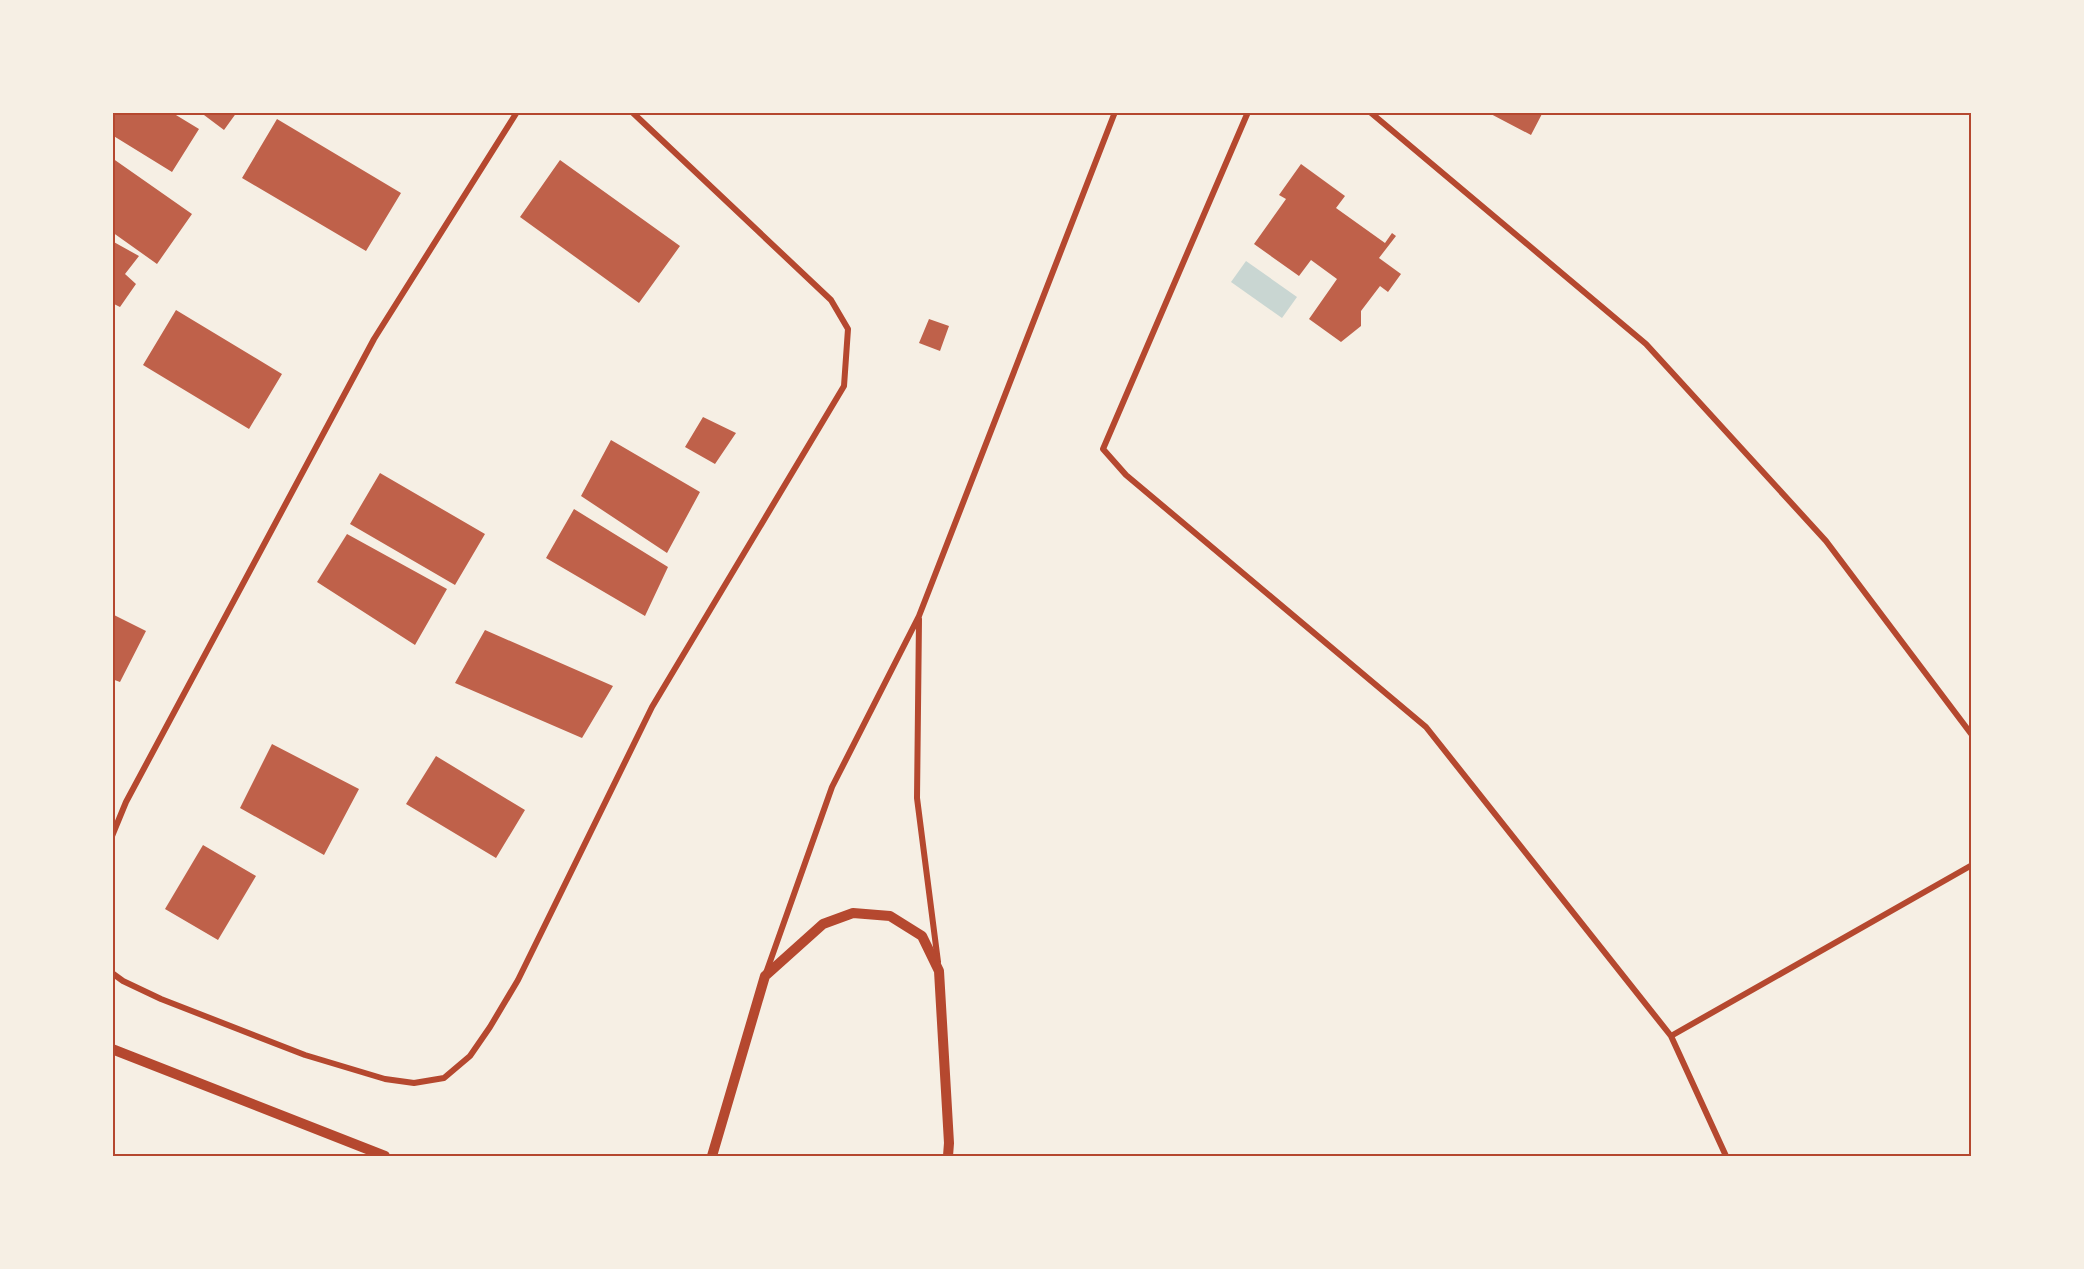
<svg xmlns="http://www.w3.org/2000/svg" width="2084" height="1269" viewBox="0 0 2084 1269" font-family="'Golos Text',sans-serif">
	<rect width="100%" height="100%" fill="#f6efe4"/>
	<path fill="#c9d6d2" d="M 1246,261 L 1297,297 L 1282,318 L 1231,282 Z"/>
	<path fill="#bf614a" d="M 112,112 L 171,112 L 199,129 L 172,172 L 112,135 Z
		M 200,112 L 237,112 L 224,130 Z
		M 1487,112 L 1543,112 L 1531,135 Z
		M 277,119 L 401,193 L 366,251 L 242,178 Z
		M 112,158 L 192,214 L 157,264 L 112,232 Z
		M 560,160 L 680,246 L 639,303 L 520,217 Z
		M 1301,164 L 1345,196 L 1336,208 L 1385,243 L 1392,233 L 1396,236 L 1379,258 L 1401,274 L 1388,292 L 1380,286 L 1361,311 L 1361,326 L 1341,342 L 1309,319 L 1337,279 L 1311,260 L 1299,276 L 1254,244 L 1286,199 L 1279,195 Z
		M 112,241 L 139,256 L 125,274 L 136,284 L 120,307 L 112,303 Z
		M 176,310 L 282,374 L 249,429 L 143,365 Z
		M 929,319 L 949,326 L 940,351 L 919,343 Z
		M 703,417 L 736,433 L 715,464 L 685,447 Z
		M 611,440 L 700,492 L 667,553 L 581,496 Z
		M 380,473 L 485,534 L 455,585 L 350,524 Z
		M 574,509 L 668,567 L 645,616 L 546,558 Z
		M 347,534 L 447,589 L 415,645 L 317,582 Z
		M 112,614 L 146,631 L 120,682 L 112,679 Z
		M 485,630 L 613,686 L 582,738 L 455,683 Z
		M 272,744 L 359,789 L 324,855 L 240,808 Z
		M 436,756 L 525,810 L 496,858 L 406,804 Z
		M 203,845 L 256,876 L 218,940 L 165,909 Z"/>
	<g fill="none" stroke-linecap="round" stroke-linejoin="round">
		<path stroke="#b5482f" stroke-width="6" d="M 1248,112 L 1103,449 L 1126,475 L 1426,727 L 1671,1036 L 1726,1156
			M 1370,112 L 1646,344 L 1826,541 L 1972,735
			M 919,619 L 917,798 L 938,962
			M 112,836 L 126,802 L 374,339 L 517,112
			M 112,973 L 123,981 L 161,999 L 305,1055 L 385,1079 L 414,1083 L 444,1078 L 470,1056 L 490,1027 L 518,980 L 652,707 L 844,386 L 848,329 L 831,300 L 632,112
			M 766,973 L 832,787 L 919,616 L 1115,112
			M 1671,1036 L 1972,865"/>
		<path stroke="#b5482f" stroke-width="10" d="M 112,1049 L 385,1156
			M 712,1156 L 765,976 L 823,924 L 853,913 L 890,916 L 922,936 L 939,971 L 949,1143 L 948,1156"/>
	</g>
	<rect width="2084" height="1269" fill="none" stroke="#f6efe4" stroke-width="228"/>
	<rect x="114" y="114" width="1856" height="1041" fill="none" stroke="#b5482f" stroke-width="2"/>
</svg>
